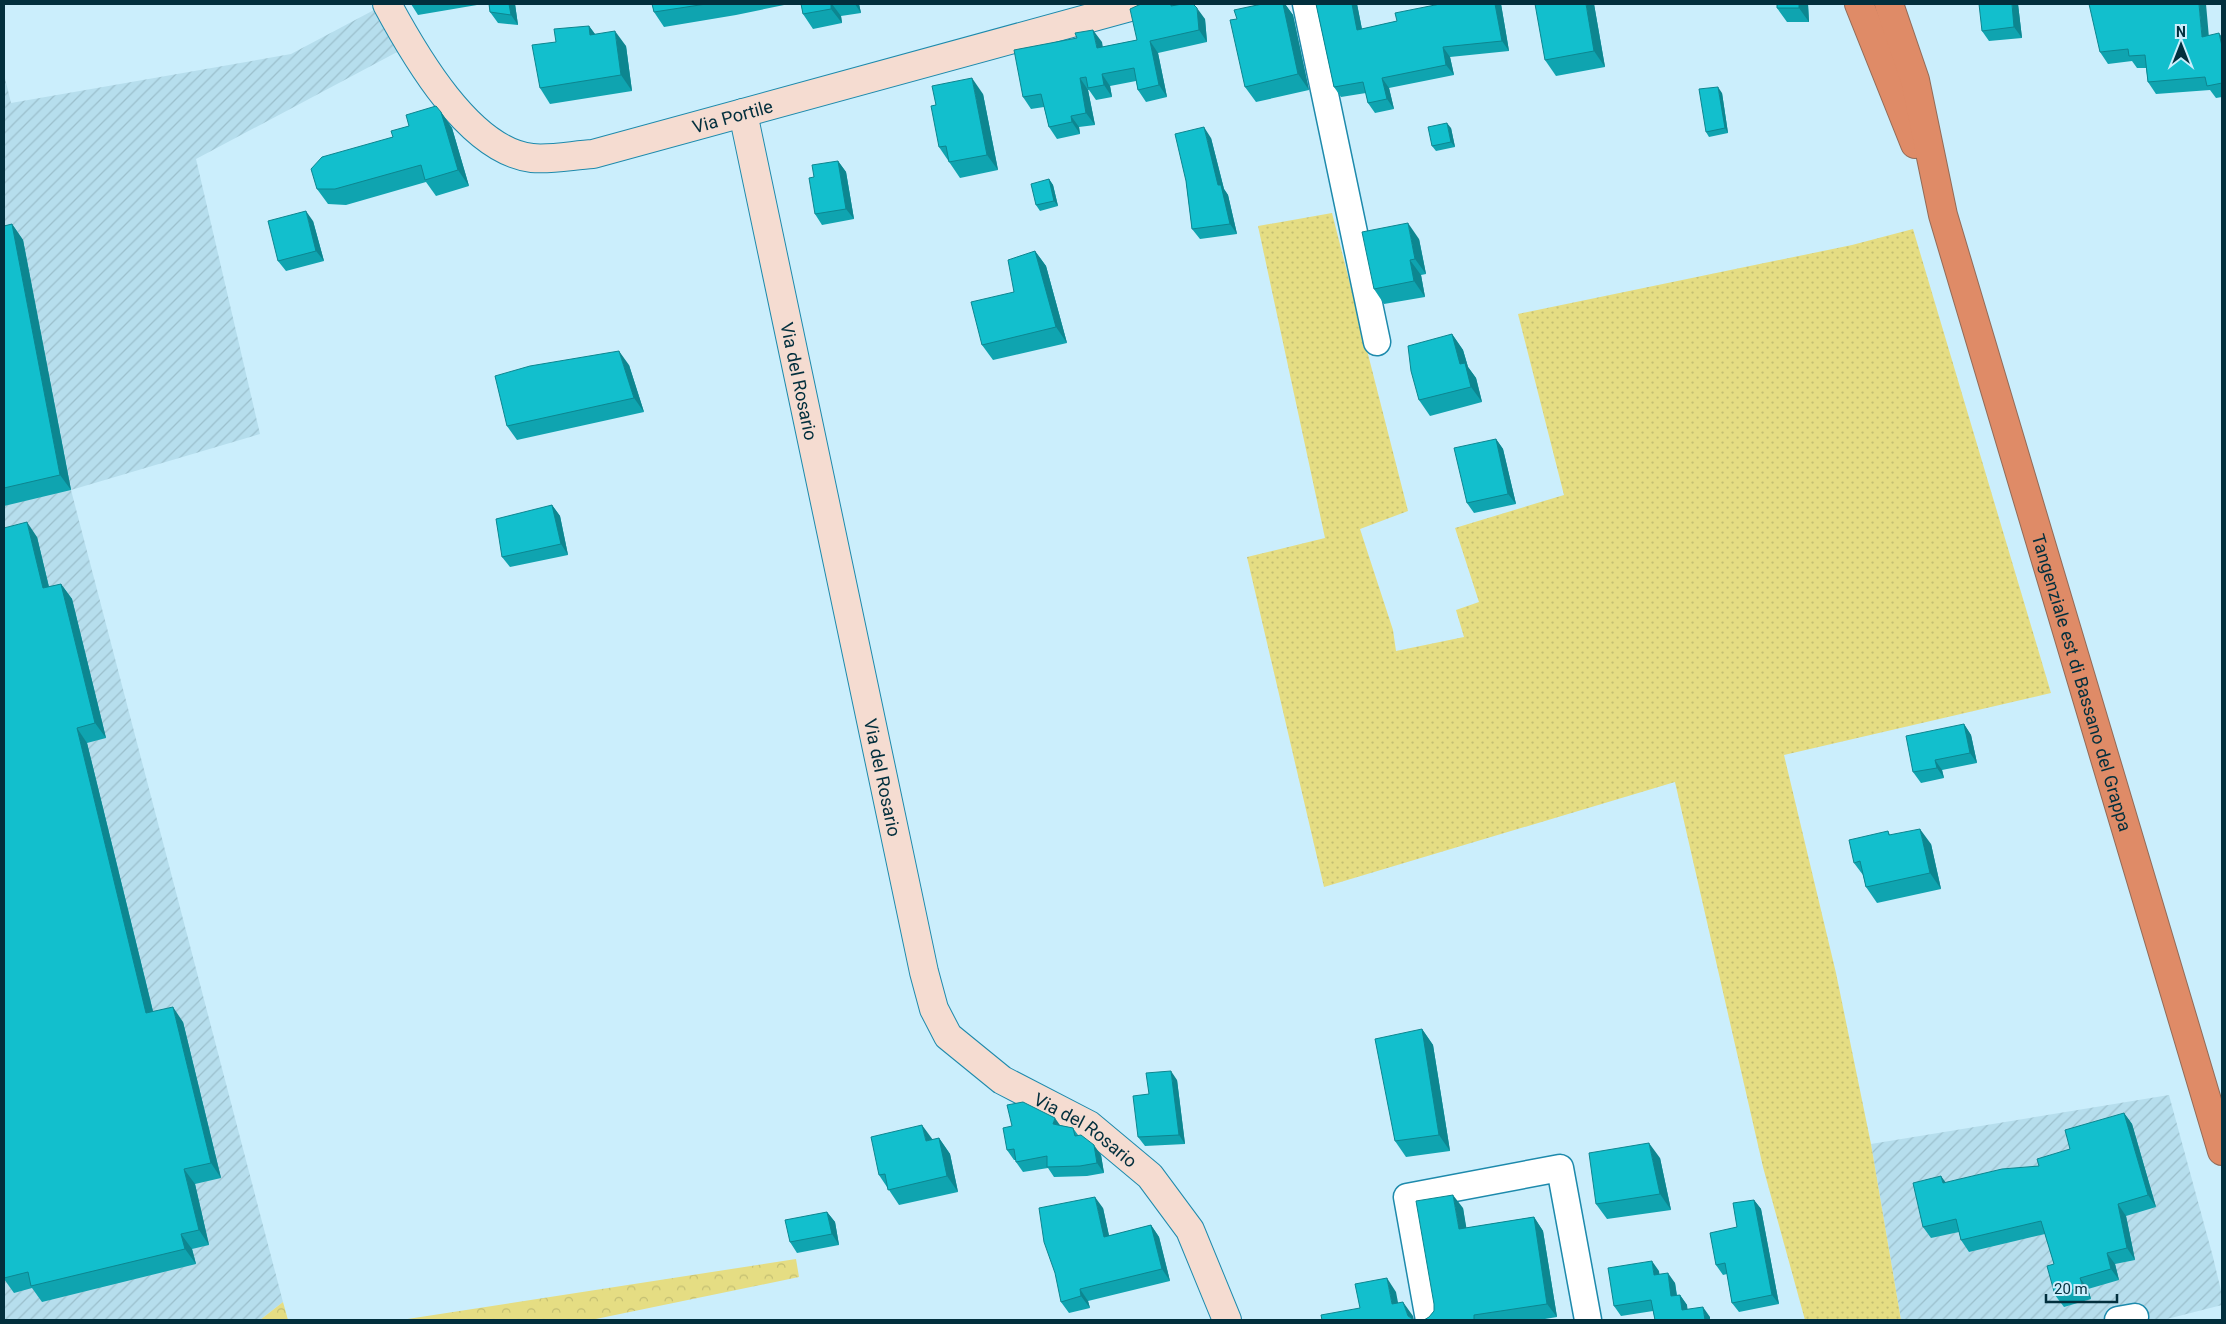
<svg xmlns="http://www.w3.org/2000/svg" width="2226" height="1324" viewBox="0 0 2226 1324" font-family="Roboto,sans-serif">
	<defs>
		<pattern id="industrial-furrows" width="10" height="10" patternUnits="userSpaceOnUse" patternTransform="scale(1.25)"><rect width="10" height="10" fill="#b6deed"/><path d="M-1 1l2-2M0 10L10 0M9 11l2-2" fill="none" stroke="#9bbfcc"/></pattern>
		<pattern id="grass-dots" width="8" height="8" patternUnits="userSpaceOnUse" patternTransform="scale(1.25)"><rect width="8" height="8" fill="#e5dd83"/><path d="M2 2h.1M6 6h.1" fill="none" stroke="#c3be72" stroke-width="1.8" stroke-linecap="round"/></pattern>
		<pattern id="forest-crowns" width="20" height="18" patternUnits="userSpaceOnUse" patternTransform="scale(1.25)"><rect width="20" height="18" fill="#e5dd83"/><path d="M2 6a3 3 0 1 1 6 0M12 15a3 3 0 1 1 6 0" fill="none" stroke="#c3be72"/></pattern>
	</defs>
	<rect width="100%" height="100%" fill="#cbeefc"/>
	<path fill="url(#industrial-furrows)" d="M 374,10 L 399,51 L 196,159 L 260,434 L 71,490 L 283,1302 L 260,1320 L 4,1320 L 4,74 L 11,103 L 291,54 Z
		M 2169,1095 L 2213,1257 L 2222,1295 L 2222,1305 L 2163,1320 L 1901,1320 L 1871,1144 Z"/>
	<path fill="url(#grass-dots)" d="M 1332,213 L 1408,511 L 1360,529 L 1393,630 L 1396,651 L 1464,637 L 1456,610 L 1479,602 L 1455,528 L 1564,495 L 1518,314 L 1852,245 L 1913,229 L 2051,693 L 1784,755 L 1836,973 L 1871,1144 L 1901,1320 L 1805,1320 L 1763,1167 L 1675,782 L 1324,887 L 1247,557 L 1325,538 L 1258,226 Z"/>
	<path fill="url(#forest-crowns)" d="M 796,1259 L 799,1277 L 591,1320 L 401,1320 Z
		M 283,1302 L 288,1320 L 260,1320 Z"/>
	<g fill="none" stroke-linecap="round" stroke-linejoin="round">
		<g stroke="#1d8aac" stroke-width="29">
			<path id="street" d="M 1306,4 L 1377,342
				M 1429,1320 L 1407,1197 L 1560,1168 L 1588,1320
				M 2118,1320 L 2135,1317"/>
		</g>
		<g stroke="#1d8aac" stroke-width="30">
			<g id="secondary">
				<path id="s1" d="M 387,4 C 414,54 469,151 532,158 C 551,160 574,155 593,154 L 1141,4"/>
				<path id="s2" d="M 743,113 L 924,972 L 934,1009 L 948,1036 L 1002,1080 L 1089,1125 L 1150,1176 L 1190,1230 L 1227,1320"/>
			</g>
		</g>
		<g stroke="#926b58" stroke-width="30">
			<g id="highway">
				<path d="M 1859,4 L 1915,144"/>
				<path id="s3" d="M 1889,4 L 1915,80 L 1943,215 L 2222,1151"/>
			</g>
		</g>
		<use href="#street" stroke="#fff" stroke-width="26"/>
		<use href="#secondary" stroke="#f5dcd1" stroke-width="28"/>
		<use href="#highway" stroke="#df8b67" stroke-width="28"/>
	</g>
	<path fill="#0fa4b0" d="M 411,4 L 477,4 L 477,5 L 418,15 Z
		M 489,4 L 515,4 L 518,25 L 498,23 L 490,12 Z
		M 652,4 L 789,4 L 736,15 L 664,27 L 654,12 Z
		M 801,4 L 859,4 L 861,13 L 841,16 L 842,23 L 813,29 L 803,14 Z
		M 1141,4 L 1175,4 L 1176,5 L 1205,19 L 1207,42 L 1158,53 L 1167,97 L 1146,102 L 1138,90 L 1136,81 L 1110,86 L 1112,97 L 1096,100 L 1089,90 L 1088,90 L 1095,125 L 1079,127 L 1080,134 L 1057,139 L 1049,127 L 1044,107 L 1031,109 L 1023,97 L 1102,42 L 1102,47 L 1137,40 Z
		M 1262,4 L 1285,4 L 1293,15 L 1309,90 L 1256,102 L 1245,87 Z
		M 1316,4 L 1357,4 L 1362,29 L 1397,21 L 1440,4 L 1501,4 L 1509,51 L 1450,57 L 1454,75 L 1389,88 L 1394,109 L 1375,113 L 1368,103 L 1366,93 L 1341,97 L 1334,87 Z
		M 1594,4 L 1605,67 L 1556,76 L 1545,60 Z
		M 1808,4 L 1809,22 L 1787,22 L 1777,8 Z
		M 2018,4 L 2022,38 L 1989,41 L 1982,31 Z
		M 589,26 L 595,34 L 626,46 L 632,91 L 550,104 L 540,88 L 556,42 Z
		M 2209,35 L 2222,37 L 2222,97 L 2216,98 L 2210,90 L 2156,94 L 2148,82 L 2146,68 L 2137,68 L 2132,61 L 2108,64 L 2100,52 Z
		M 1722,93 L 1728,133 L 1709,137 L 1706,132 Z
		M 983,94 L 998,170 L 960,178 L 939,147 Z
		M 441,112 L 452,128 L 469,186 L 436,196 L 426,182 L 346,205 L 328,204 L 317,189 L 409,126 Z
		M 1451,128 L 1455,147 L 1436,151 L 1432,146 Z
		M 1211,138 L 1224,189 L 1228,195 L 1237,234 L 1200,239 L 1192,229 L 1186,181 Z
		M 838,161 L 846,172 L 854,219 L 822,225 L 815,214 L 814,177 Z
		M 1049,179 L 1053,185 L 1058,206 L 1040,211 L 1036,205 Z
		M 313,221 L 324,261 L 286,271 L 278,261 Z
		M 12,224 L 23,240 L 71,490 L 4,506 L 4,226 Z
		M 1419,239 L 1426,274 L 1421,275 L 1425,297 L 1384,304 L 1374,289 Z
		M 1035,251 L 1046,266 L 1067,343 L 993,360 L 982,345 L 1014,292 Z
		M 1452,334 L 1463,350 L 1468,367 L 1476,378 L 1482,402 L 1430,416 L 1419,400 Z
		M 629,365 L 644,412 L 517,440 L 507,426 Z
		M 1496,439 L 1503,449 L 1516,504 L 1474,513 L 1467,503 Z
		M 552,505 L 560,516 L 568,555 L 510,567 L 502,557 Z
		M 4,528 L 37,537 L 49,587 L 61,584 L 72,599 L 106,738 L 87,743 L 153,1011 L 183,1022 L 221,1178 L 195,1184 L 209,1245 L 192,1249 L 196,1264 L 42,1302 L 32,1288 L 14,1293 L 4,1279 Z
		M 1964,724 L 1971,735 L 1977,763 L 1942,770 L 1944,778 L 1921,783 L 1913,772 Z
		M 1888,831 L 1890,835 L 1931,844 L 1941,889 L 1877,903 L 1866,887 L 1863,875 L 1854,863 Z
		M 1422,1029 L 1433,1045 L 1450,1151 L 1406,1157 L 1395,1141 Z
		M 1177,1080 L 1185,1144 L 1145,1146 L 1138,1137 L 1149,1094 Z
		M 2124,1113 L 2132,1124 L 2156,1207 L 2126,1216 L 2135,1260 L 2115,1264 L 2119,1280 L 2088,1289 L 2091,1299 L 2064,1307 L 2055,1295 L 2054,1264 L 2045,1234 L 1969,1252 L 1961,1240 L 1959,1232 L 1931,1238 L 1923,1227 L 1946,1183 L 2039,1166 L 2070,1149 Z
		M 1059,1125 L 1073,1128 L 1078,1135 L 1101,1155 L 1104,1173 L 1087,1176 L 1054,1177 L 1048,1168 L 1023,1172 L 1016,1162 L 1016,1160 L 1014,1160 L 1007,1150 Z
		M 939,1138 L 950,1154 L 958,1192 L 899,1205 L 879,1175 L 933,1140 Z
		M 1660,1158 L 1671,1210 L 1607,1219 L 1596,1204 Z
		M 1754,1200 L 1761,1209 L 1779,1304 L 1739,1312 L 1732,1303 L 1727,1274 L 1723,1275 L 1716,1265 L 1737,1227 Z
		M 1103,1208 L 1109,1236 L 1151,1225 L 1159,1237 L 1170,1281 L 1088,1301 L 1090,1308 L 1069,1313 L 1061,1302 Z
		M 1463,1208 L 1466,1228 L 1534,1217 L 1543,1231 L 1557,1317 L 1539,1320 L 1424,1320 L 1429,1317 L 1434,1311 Z
		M 827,1212 L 835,1222 L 839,1245 L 797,1253 L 790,1242 Z
		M 1659,1271 L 1659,1274 L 1675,1283 L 1677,1295 L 1680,1295 L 1687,1305 L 1687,1309 L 1710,1317 L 1710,1320 L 1655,1320 L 1653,1311 L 1621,1316 L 1614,1306 Z"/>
	<path fill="#0d8690" d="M 509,4 L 515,4 L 518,25 L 511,15 Z
		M 831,4 L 832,4 L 841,16 L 842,23 L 831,9 Z
		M 855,4 L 859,4 L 861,13 Z
		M 1283,4 L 1285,4 L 1293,15 L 1309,90 L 1298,74 Z
		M 1352,4 L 1357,4 L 1364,40 L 1357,30 Z
		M 1495,4 L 1501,4 L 1509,51 L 1502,41 Z
		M 1586,4 L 1594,4 L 1605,67 L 1594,51 Z
		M 1799,4 L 1808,4 L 1809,22 L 1799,8 Z
		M 2012,4 L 2018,4 L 2022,38 L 2014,27 Z
		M 2199,4 L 2206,4 L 2210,49 L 2202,37 Z
		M 1197,8 L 1205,19 L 1207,42 L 1199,30 Z
		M 589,26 L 600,41 L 590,35 Z
		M 1093,30 L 1102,42 L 1105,59 L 1097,48 Z
		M 615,31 L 626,46 L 632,91 L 621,75 Z
		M 2219,33 L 2222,37 L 2222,46 Z
		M 1150,41 L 1158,53 L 1167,97 L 1159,85 Z
		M 1443,47 L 1450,57 L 1454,75 L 1446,65 Z
		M 1102,74 L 1110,86 L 1112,97 L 1104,85 Z
		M 972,78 L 983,94 L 998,170 L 987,155 Z
		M 1080,78 L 1088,90 L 1095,125 L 1086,113 Z
		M 1382,78 L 1389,88 L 1394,109 L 1387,99 Z
		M 1718,87 L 1722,93 L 1728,133 L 1725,128 Z
		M 441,112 L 452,128 L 469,186 L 458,170 Z
		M 1071,116 L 1079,127 L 1080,134 L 1072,122 Z
		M 1447,123 L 1451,128 L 1455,147 L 1451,142 Z
		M 1204,127 L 1211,138 L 1224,189 L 1228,195 L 1237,234 L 1230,224 L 1218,185 Z
		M 838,161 L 846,172 L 854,219 L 846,209 Z
		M 1049,179 L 1053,185 L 1058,206 L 1054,201 Z
		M 306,211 L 313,221 L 324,261 L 316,251 Z
		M 1408,223 L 1419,239 L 1426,274 L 1415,259 Z
		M 12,224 L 23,240 L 71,490 L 60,475 Z
		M 1035,251 L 1046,266 L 1067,343 L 1056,327 Z
		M 1410,260 L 1421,275 L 1425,297 L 1414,281 Z
		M 1452,334 L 1463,350 L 1468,367 L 1476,378 L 1482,402 L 1471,387 L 1460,364 Z
		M 619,351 L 629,365 L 644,412 L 634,398 Z
		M 1496,439 L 1503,449 L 1516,504 L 1508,494 Z
		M 552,505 L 560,516 L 568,555 L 561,544 Z
		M 27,522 L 37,537 L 53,604 L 43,588 Z
		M 61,584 L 72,599 L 106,738 L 95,723 Z
		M 1964,724 L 1971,735 L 1977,763 L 1970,753 Z
		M 77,728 L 87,743 L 157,1028 L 146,1013 Z
		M 1935,760 L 1942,770 L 1944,778 L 1937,768 Z
		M 1920,829 L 1931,844 L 1941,889 L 1930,873 Z
		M 173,1007 L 183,1022 L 221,1178 L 211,1163 Z
		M 1422,1029 L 1433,1045 L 1450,1151 L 1439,1135 Z
		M 1171,1071 L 1177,1080 L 1185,1144 L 1179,1135 Z
		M 2124,1113 L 2132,1124 L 2156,1207 L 2148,1195 Z
		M 1055,1118 L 1062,1128 L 1053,1124 Z
		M 922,1125 L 933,1140 L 926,1141 Z
		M 939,1138 L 950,1154 L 958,1192 L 947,1176 Z
		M 1649,1143 L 1660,1158 L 1671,1210 L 1660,1194 Z
		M 1094,1145 L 1101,1155 L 1104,1173 L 1097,1163 Z
		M 184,1169 L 195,1184 L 209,1245 L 199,1230 Z
		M 1941,1176 L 1949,1187 L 1943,1183 Z
		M 1453,1195 L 1463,1208 L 1469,1243 L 1459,1229 Z
		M 1095,1197 L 1103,1208 L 1112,1249 L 1104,1237 Z
		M 1754,1200 L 1761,1209 L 1779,1304 L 1772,1295 Z
		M 2118,1204 L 2126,1216 L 2135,1260 L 2127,1248 Z
		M 827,1212 L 835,1222 L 839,1245 L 832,1234 Z
		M 1534,1217 L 1543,1231 L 1557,1317 L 1547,1304 Z
		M 1151,1225 L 1159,1237 L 1170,1281 L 1162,1269 Z
		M 181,1234 L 192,1249 L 196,1264 L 185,1249 Z
		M 2107,1253 L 2115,1264 L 2119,1280 L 2111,1269 Z
		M 1652,1261 L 1659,1271 L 1661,1285 L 1654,1275 Z
		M 1668,1273 L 1675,1283 L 1678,1306 L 1671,1296 Z
		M 1387,1278 L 1396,1292 L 1401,1318 L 1392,1304 Z
		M 2080,1278 L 2088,1289 L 2091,1299 L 2083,1287 Z
		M 1080,1289 L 1088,1301 L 1090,1308 L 1081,1296 Z
		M 1680,1295 L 1687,1305 L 1689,1320 L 1682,1310 Z
		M 1403,1302 L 1413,1316 L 1414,1320 L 1408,1316 Z
		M 1703,1307 L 1710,1317 L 1710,1320 L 1705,1320 Z"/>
	<path fill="#12bfcd" stroke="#0d8690" d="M 489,4 L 509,4 L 511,15 L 490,12 Z
		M 652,4 L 706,4 L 654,12 Z
		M 801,4 L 831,4 L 831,9 L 803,14 Z
		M 1141,4 L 1171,4 L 1171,6 L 1182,4 L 1193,4 L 1197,8 L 1199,30 L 1150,41 L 1159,85 L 1138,90 L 1134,68 L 1102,74 L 1104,85 L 1088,88 L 1086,77 L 1080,78 L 1086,113 L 1071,116 L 1072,122 L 1049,127 L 1041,94 L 1023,97 L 1014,50 L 1077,38 L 1075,33 L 1093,30 L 1097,48 L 1137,40 L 1130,9 Z
		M 1262,4 L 1283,4 L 1298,74 L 1245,87 L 1230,20 L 1237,19 L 1234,10 Z
		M 1316,4 L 1352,4 L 1357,30 L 1397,21 L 1395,13 L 1440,4 L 1495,4 L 1502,41 L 1443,47 L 1446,65 L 1382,78 L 1387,99 L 1368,103 L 1363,82 L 1334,87 Z
		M 1535,4 L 1586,4 L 1594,51 L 1545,60 Z
		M 1777,4 L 1799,4 L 1799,8 L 1777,8 Z
		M 1979,4 L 2012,4 L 2014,27 L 1982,31 Z
		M 2089,4 L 2199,4 L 2202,37 L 2219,33 L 2222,46 L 2222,83 L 2207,86 L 2205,77 L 2148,82 L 2145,55 L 2129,56 L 2128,49 L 2100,52 Z
		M 589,26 L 590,35 L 615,31 L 621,75 L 540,88 L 532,45 L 556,42 L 554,29 Z
		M 972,78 L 987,155 L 949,162 L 946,146 L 939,147 L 931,106 L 936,105 L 932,86 Z
		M 1718,87 L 1725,128 L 1706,132 L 1699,89 Z
		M 436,106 L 441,112 L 458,170 L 425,180 L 421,165 L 335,189 L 317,189 L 311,169 L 322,157 L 393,137 L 391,131 L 409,126 L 406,115 Z
		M 1447,123 L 1451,142 L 1432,146 L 1428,127 Z
		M 1204,127 L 1218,185 L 1221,185 L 1230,224 L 1192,229 L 1186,181 L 1175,134 Z
		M 838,161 L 846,209 L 815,214 L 809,178 L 814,177 L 812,165 Z
		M 1049,179 L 1054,201 L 1036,205 L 1031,184 Z
		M 306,211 L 316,251 L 278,261 L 268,221 Z
		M 1408,223 L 1415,259 L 1410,260 L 1414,281 L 1374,289 L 1362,232 Z
		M 12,224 L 60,475 L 4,488 L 4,226 Z
		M 1035,251 L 1056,327 L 982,345 L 971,302 L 1014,292 L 1008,260 Z
		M 1452,334 L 1460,364 L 1465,363 L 1471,387 L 1419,400 L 1411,371 L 1408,346 Z
		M 619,351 L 634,398 L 507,426 L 495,376 L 530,366 Z
		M 1496,439 L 1508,494 L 1467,503 L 1454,448 Z
		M 552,505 L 561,544 L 502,557 L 496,519 Z
		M 27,522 L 43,588 L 61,584 L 95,723 L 77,728 L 146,1013 L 173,1007 L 211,1163 L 184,1169 L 199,1230 L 181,1234 L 185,1249 L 31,1286 L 28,1272 L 4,1278 L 4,528 Z
		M 1964,724 L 1970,753 L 1935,760 L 1937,768 L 1913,772 L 1906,736 Z
		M 1920,829 L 1930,873 L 1866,887 L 1860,861 L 1854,863 L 1849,840 L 1888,831 L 1889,835 Z
		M 1422,1029 L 1439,1135 L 1395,1141 L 1375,1039 Z
		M 1171,1071 L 1179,1135 L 1138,1137 L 1133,1096 L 1149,1094 L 1146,1073 Z
		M 1023,1102 L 1055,1118 L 1053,1124 L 1073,1128 L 1075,1136 L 1081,1135 L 1094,1145 L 1097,1163 L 1080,1166 L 1047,1167 L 1047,1156 L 1016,1162 L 1014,1149 L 1007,1150 L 1003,1128 L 1012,1126 L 1007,1105 Z
		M 2124,1113 L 2148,1195 L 2118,1204 L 2127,1248 L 2107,1253 L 2111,1269 L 2080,1278 L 2083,1287 L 2055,1295 L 2047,1266 L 2054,1264 L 2041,1221 L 1961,1240 L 1956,1219 L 1923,1227 L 1913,1183 L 1941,1176 L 1943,1183 L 2002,1169 L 2039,1166 L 2037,1159 L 2070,1149 L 2065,1130 Z
		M 922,1125 L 926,1141 L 939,1138 L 947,1176 L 888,1190 L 885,1174 L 879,1175 L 871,1137 Z
		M 1649,1143 L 1660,1194 L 1596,1204 L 1589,1153 Z
		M 1453,1195 L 1459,1229 L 1534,1217 L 1547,1304 L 1474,1315 L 1474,1320 L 1424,1320 L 1429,1317 L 1434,1311 L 1434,1304 L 1416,1201 Z
		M 1095,1197 L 1104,1237 L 1151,1225 L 1162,1269 L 1080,1289 L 1081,1296 L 1061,1302 L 1055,1273 L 1044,1242 L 1039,1208 Z
		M 1754,1200 L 1772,1295 L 1732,1303 L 1725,1263 L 1716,1265 L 1710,1233 L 1737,1227 L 1733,1203 Z
		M 827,1212 L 832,1234 L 790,1242 L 785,1220 Z
		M 1652,1261 L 1654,1275 L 1668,1273 L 1671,1296 L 1680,1295 L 1682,1310 L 1703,1307 L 1705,1320 L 1655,1320 L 1651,1300 L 1614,1306 L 1608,1268 Z
		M 1387,1278 L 1392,1304 L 1403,1302 L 1408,1316 L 1414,1320 L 1322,1320 L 1321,1315 L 1360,1308 L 1355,1284 Z"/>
	<g text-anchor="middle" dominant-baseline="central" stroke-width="5" stroke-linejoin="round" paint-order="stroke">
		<g font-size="18" fill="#022f3d" stroke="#cbeefc">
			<text stroke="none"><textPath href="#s1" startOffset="424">Via Portile</textPath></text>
			<text stroke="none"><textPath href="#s2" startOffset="274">Via del Rosario</textPath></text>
			<text stroke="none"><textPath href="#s3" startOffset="706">Tangenziale est di Bassano del Grappa</textPath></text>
			<text stroke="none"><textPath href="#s2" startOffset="679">Via del Rosario</textPath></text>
			<text stroke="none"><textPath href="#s2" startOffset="1114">Via del Rosario</textPath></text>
		</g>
	</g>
	<rect width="2226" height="1324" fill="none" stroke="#022f3d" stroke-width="10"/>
	<g transform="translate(2181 45)" stroke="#cbeefc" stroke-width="4" paint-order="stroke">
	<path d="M0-4L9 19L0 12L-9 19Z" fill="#022f3d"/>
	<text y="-8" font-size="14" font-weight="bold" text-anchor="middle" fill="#022f3d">N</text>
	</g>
	<path d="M2046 1294v8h71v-8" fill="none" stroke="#022f3d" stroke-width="2.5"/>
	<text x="2054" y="1294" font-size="15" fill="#022f3d" stroke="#cbeefc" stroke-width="4" paint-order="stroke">20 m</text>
</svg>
